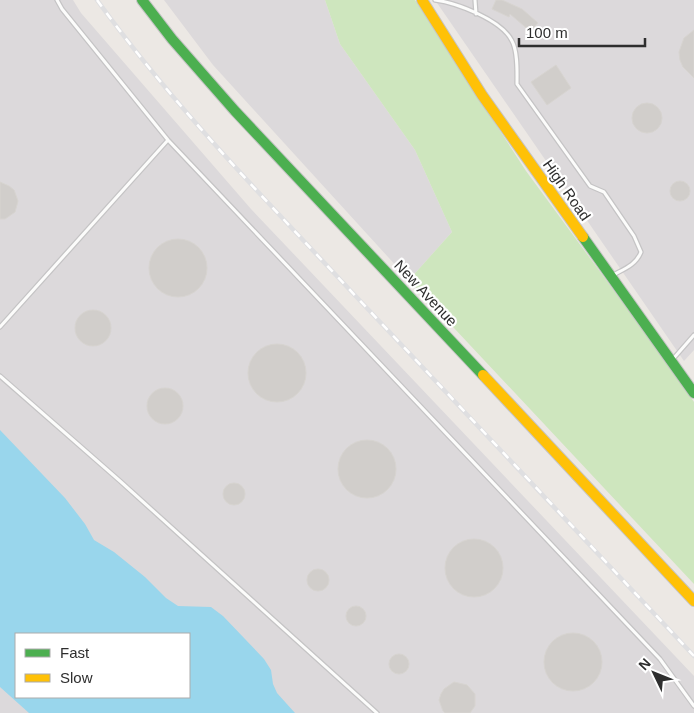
<svg xmlns="http://www.w3.org/2000/svg" width="694" height="713" viewBox="0 0 694 713" font-family="Arial,sans-serif">
	<rect width="100%" height="100%" fill="#ece8e4"/>
	<path fill="#dcd9db" fill-rule="evenodd" d="M 0,0 L 73,0 L 81,13 L 251,209 L 694,676 L 694,713 L 0,713 ZM 16,634 L 189,634 L 189,697 L 16,697 Z
		M 164,0 L 325,0 L 340,44 L 415,150 L 452,232 L 409,280 L 213,65 Z
		M 435,0 L 694,0 L 694,350 L 684,361 Z"/>
	<path fill="#cee6be" d="M 325,0 L 415,0 L 526,171 L 670,367 L 694,402 L 694,584 L 409,280 L 452,232 L 415,150 L 340,44 Z"/>
	<path fill="#99d6ec" fill-rule="evenodd" d="M 0,430 L 65,498 L 85,524 L 94,540 L 114,552 L 145,577 L 166,598 L 178,606 L 211,607 L 223,616 L 264,659 L 271,670 L 273,684 L 277,693 L 295,713 L 29,713 L 0,687 ZM 16,634 L 189,634 L 189,697 L 16,697 Z"/>
	<path fill="#d1cecb" stroke="#d7d4d0" d="M 496,0 L 502,0 L 522,9 L 538,23 L 530,31 L 510,14 L 509,17 L 492,9 Z
		M 694,30 L 694,78 L 683,67 L 680,60 L 679,52 L 684,38 Z
		M 556,65 L 571,88 L 547,105 L 531,82 Z
		M632 118a15 15 0 1 1 30 0a15 15 0 1 1-30 0Z
		M670 191a10 10 0 1 1 20 0a10 10 0 1 1-20 0Z
		M 0,182 L 9,186 L 14,190 L 18,201 L 15,212 L 5,219 L 0,219 Z
		M149 268a29 29 0 1 1 58 0a29 29 0 1 1-58 0Z
		M75 328a18 18 0 1 1 36 0a18 18 0 1 1-36 0Z
		M248 373a29 29 0 1 1 58 0a29 29 0 1 1-58 0Z
		M147 406a18 18 0 1 1 36 0a18 18 0 1 1-36 0Z
		M338 469a29 29 0 1 1 58 0a29 29 0 1 1-58 0Z
		M223 494a11 11 0 1 1 22 0a11 11 0 1 1-22 0Z
		M445 568a29 29 0 1 1 58 0a29 29 0 1 1-58 0Z
		M307 580a11 11 0 1 1 22 0a11 11 0 1 1-22 0Z
		M346 616a10 10 0 1 1 20 0a10 10 0 1 1-20 0Z
		M544 662a29 29 0 1 1 58 0a29 29 0 1 1-58 0Z
		M389 664a10 10 0 1 1 20 0a10 10 0 1 1-20 0Z
		M 454,682 L 467,685 L 475,694 L 475,706 L 470,713 L 445,713 L 443,711 L 439,700 L 441,694 L 444,689 Z"/>
	<g fill="none" stroke-linecap="round" stroke-linejoin="round">
		<g stroke="#c5c4c5" stroke-width="5.5">
			<path id="lane" d="M 57,0 L 62,9 L 168,140 L 660,659 L 694,706
				M 435,0 C 457,3 502,20 512,41 C 518,52 517,72 517,84 L 590,186 L 604,192 L 634,236 L 641,252 C 636,265 624,269 613,275
				M 475,0 L 476,14
				M 0,327 L 168,140
				M 673,359 L 694,335
				M 0,376 L 120,481 L 377,713"/>
		</g>
		<g stroke="#c5c4c5" stroke-width="12">
			<path id="fast" d="M 142,0 L 172,39 L 235,111 L 483,375
				M 583,237 L 694,393"/>
		</g>
		<g stroke="#c5c4c5" stroke-width="12">
			<path id="slow" d="M 422,0 L 482,95 L 583,237
				M 483,375 L 694,601"/>
		</g>
		<use href="#lane" stroke="#fcfcfb" stroke-width="3"/>
		<use href="#fast" stroke="#4caf50" stroke-width="10"/>
		<use href="#slow" stroke="#ffc107" stroke-width="10"/>
		<g stroke="#dfdfe1" stroke-width="4.5">
			<path id="rail" d="M 97,0 C 172,104 261,195 349,289 C 464,411 579,533 694,656"/>
		</g>
		<use href="#rail" stroke="#fff" stroke-width="2.5" stroke-dasharray="8" stroke-linecap="butt"/>
	</g>
	<g text-anchor="middle" dominant-baseline="central" stroke-width="4.5" stroke-linejoin="round" paint-order="stroke">
		<g font-size="15" fill="#2e2e2e" stroke="#fff">
			<text transform="translate(567 190) rotate(55)">High Road</text>
			<text transform="translate(426 293) rotate(47)">New Avenue</text>
		</g>
	</g>
	<rect x="15" y="633" width="175" height="65" fill="#ffffff" stroke="#ababab"/>
	<rect x="25" y="649" width="25" height="8" fill="#4caf50" stroke="#ababab"/>
	<text x="60" y="658" font-size="15" fill="#2e2e2e">Fast</text>
	<rect x="25" y="674" width="25" height="8" fill="#ffc107" stroke="#ababab"/>
	<text x="60" y="683" font-size="15" fill="#2e2e2e">Slow</text>
	<g transform="translate(654 673) rotate(313)" stroke="#ffffff" stroke-width="4" paint-order="stroke">
	<path d="M0-4L9 19L0 12L-9 19Z" fill="#2e2e2e"/>
	<text y="-8" font-size="14" font-weight="bold" text-anchor="middle" fill="#2e2e2e">N</text>
	</g>
	<path d="M519 38v8h126v-8" fill="none" stroke="#2e2e2e" stroke-width="2.5"/>
	<text x="526" y="38" font-size="15" fill="#2e2e2e" stroke="#ffffff" stroke-width="4" paint-order="stroke">100 m</text>
</svg>
